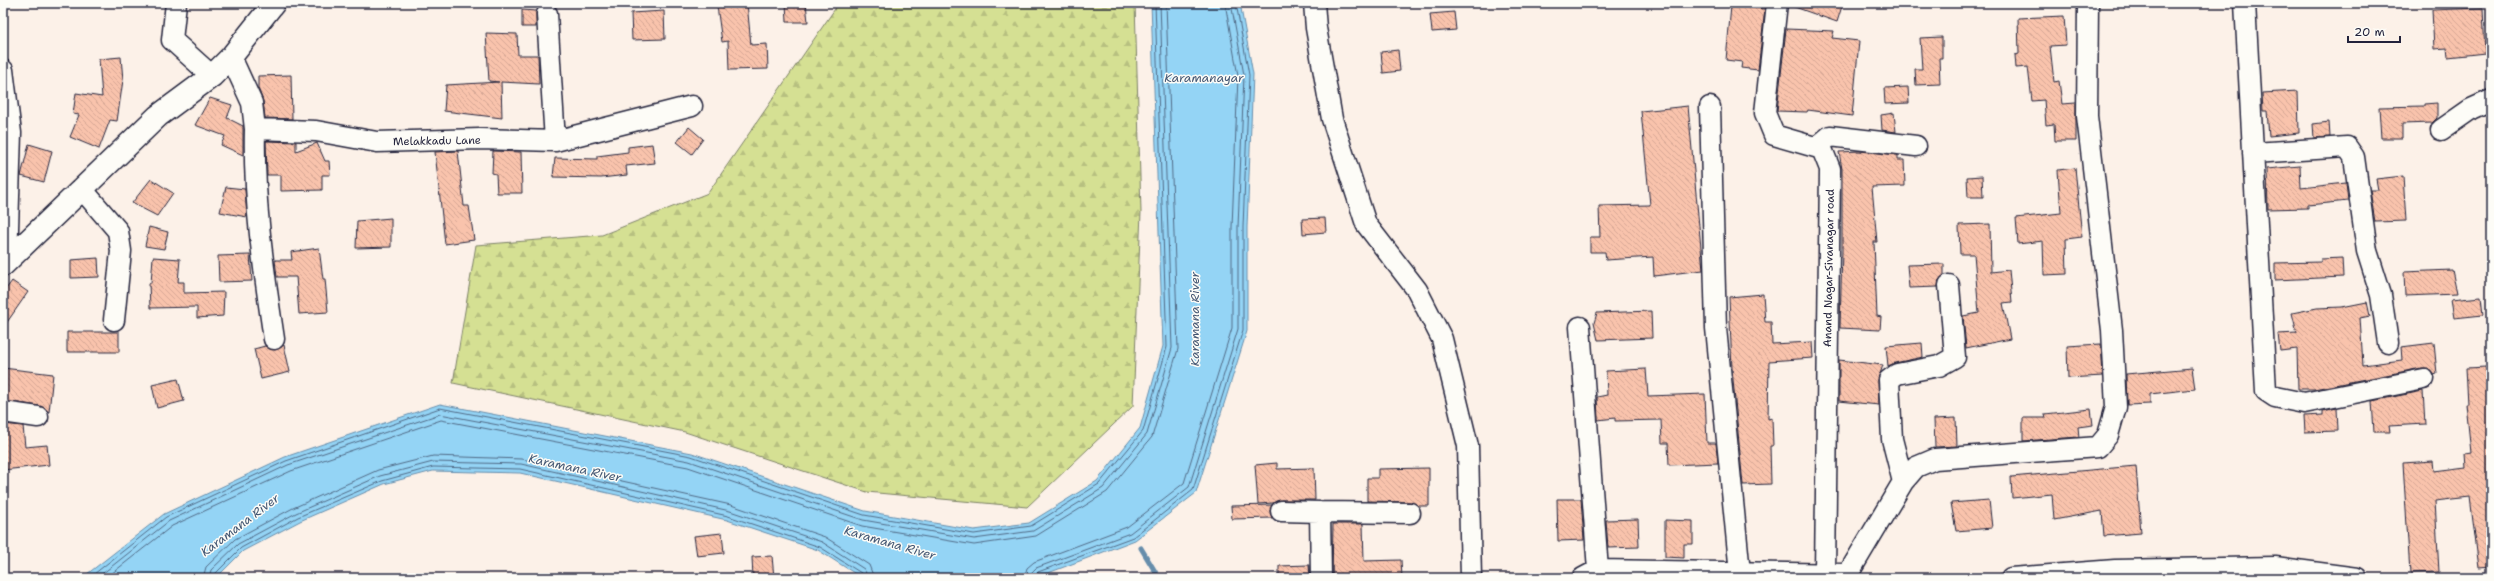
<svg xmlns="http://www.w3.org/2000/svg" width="2494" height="581" viewBox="0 0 2494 581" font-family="'Shantell Sans',sans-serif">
	<defs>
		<pattern id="forest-firs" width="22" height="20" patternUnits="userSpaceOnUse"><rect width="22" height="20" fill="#d5e093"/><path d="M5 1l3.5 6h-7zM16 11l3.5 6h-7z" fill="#b7c080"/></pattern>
		<pattern id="building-back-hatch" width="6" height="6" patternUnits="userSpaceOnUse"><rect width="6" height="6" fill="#f9c3ac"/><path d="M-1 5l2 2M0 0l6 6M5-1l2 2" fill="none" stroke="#d5a795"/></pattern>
	</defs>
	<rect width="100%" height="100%" fill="#fcf1e8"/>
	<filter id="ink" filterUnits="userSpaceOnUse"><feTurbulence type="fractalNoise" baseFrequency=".025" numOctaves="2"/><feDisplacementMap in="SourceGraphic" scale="8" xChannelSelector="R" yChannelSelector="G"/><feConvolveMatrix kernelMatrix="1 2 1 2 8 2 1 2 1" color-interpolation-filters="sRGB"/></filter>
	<g filter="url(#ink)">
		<path fill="url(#forest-firs)" stroke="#7c8167" d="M 839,3 L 1135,3 L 1141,212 L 1133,406 L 1027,507 L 867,492 L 685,432 L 453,383 L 476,245 L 602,235 L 708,193 Z"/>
		<path fill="#94d4f5" stroke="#668dab" d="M 1151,3 L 1240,3 L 1253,74 L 1247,227 L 1247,331 L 1196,493 L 1135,540 L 1035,578 L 862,578 L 818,550 L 727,520 L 520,473 L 433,471 L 384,484 L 300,521 L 243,551 L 216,578 L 82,578 L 164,514 L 285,457 L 440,404 L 692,453 L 865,511 L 974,530 L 1029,523 L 1097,481 L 1140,428 L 1163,346 Z"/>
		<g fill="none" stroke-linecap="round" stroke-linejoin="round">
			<path stroke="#506985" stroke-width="1" d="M 89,578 L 166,517 L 286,461 L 440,408 L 691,456 L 864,515 L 974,534 L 1031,526 L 1099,484 L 1143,431 L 1167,347 L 1155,3
				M 97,578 L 169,521 L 288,465 L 440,414 L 689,461 L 863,520 L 974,539 L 1033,531 L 1103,488 L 1147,434 L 1172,348 L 1160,3
				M 106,578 L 172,526 L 291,471 L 441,420 L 688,467 L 862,526 L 974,545 L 1036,536 L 1107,492 L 1152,437 L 1178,349 L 1166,3
				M 203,578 L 206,567 L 235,539 L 293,508 L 378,470 L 433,456 L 522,459 L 731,505 L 825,537 L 869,565 L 874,578
				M 209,578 L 211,570 L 238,544 L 296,513 L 380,476 L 433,462 L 521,464 L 730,511 L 822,542 L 864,569 L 868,578
				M 214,578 L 215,574 L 241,548 L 298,517 L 382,481 L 433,467 L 520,469 L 728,516 L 820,547 L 861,573 L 863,578
				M 1024,578 L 1027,568 L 1034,562 L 1127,527 L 1184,483 L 1232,328 L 1232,227 L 1238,76 L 1225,3
				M 1030,578 L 1032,572 L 1036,568 L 1130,533 L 1189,487 L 1238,329 L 1238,227 L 1244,75 L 1231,3
				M 1035,578 L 1038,572 L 1133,537 L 1193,490 L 1243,330 L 1243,227 L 1249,75 L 1236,3"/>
			<path stroke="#668dab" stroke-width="5" d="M 1141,548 L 1159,578"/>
		</g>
		<path fill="url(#building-back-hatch)" stroke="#22223b" d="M 740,3 L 747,3 L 751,45 L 767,44 L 768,69 L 729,70 L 728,41 L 722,42 L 717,6 Z
			M 786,3 L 806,3 L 808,22 L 787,22 Z
			M 1790,3 L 1843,3 L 1837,22 L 1789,5 Z
			M 1731,6 L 1765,9 L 1758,70 L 1741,68 L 1742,62 L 1726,60 Z
			M 2483,8 L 2485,53 L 2448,57 L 2447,48 L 2434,49 L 2432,10 Z
			M 522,10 L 536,11 L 536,27 L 522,27 Z
			M 664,11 L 665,39 L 632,40 L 631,13 Z
			M 1454,12 L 1456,30 L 1432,32 L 1430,14 Z
			M 2064,16 L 2066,45 L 2050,46 L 2054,82 L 2059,81 L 2062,104 L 2076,103 L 2076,141 L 2055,141 L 2054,124 L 2046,125 L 2044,100 L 2032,101 L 2028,67 L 2016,68 L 2015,55 L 2019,54 L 2018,18 Z
			M 1786,29 L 1834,31 L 1832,38 L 1859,41 L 1852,116 L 1808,110 L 1807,112 L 1777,111 Z
			M 486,33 L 517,34 L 518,55 L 538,55 L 539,84 L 501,82 L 502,118 L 444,111 L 446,85 L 499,82 L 489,81 Z
			M 1942,37 L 1942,58 L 1939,58 L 1940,84 L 1916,85 L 1915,69 L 1922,69 L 1920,38 Z
			M 1398,50 L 1400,71 L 1383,73 L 1381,52 Z
			M 121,57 L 123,80 L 117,121 L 110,120 L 99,149 L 70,137 L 79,115 L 73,114 L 76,93 L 102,97 L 99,59 Z
			M 291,75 L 292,119 L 265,118 L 263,101 L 258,88 L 258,76 Z
			M 1908,87 L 1909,103 L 1885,104 L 1884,88 Z
			M 2298,91 L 2299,133 L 2269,136 L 2267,111 L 2263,111 L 2262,93 Z
			M 210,98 L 232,105 L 227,118 L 243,126 L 243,155 L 221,145 L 225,136 L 195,125 Z
			M 2437,103 L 2437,118 L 2432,123 L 2402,124 L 2402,138 L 2381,138 L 2379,107 L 2424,106 L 2424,104 Z
			M 1688,106 L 1703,270 L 1654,276 L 1653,257 L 1606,260 L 1605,252 L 1590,252 L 1590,237 L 1600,237 L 1599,206 L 1650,205 L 1641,111 Z
			M 1894,113 L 1896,132 L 1882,130 L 1881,115 Z
			M 2329,122 L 2330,137 L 2314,138 L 2313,124 Z
			M 689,127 L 703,139 L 692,154 L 677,142 Z
			M 266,141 L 296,142 L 296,151 L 317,143 L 325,161 L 329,161 L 330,175 L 322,175 L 322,190 L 281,191 L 281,175 L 267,175 Z
			M 29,144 L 52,151 L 44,182 L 21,176 Z
			M 652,144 L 655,163 L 626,166 L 627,175 L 601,178 L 553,177 L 555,158 L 597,159 L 597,156 L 628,152 L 628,147 Z
			M 458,151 L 464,206 L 469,206 L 474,240 L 445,244 L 435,152 Z
			M 493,151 L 521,152 L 522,193 L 497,193 L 496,174 L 492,173 Z
			M 1860,151 L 1898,155 L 1898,160 L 1904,160 L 1905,186 L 1872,187 L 1877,242 L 1874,242 L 1877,316 L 1881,317 L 1880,330 L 1840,328 L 1842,249 L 1842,169 L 1839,152 Z
			M 2300,166 L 2301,188 L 2346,183 L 2348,201 L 2308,205 L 2308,208 L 2268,209 L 2267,169 Z
			M 2075,168 L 2082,237 L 2066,239 L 2067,274 L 2044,275 L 2043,241 L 2018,244 L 2016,218 L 2061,213 L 2058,170 Z
			M 1982,176 L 1983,197 L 1968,197 L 1967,177 Z
			M 2403,176 L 2406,221 L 2375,222 L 2370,190 L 2378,190 L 2376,179 Z
			M 151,179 L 173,193 L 157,216 L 132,203 Z
			M 226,187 L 245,189 L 247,217 L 220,212 Z
			M 391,218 L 391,247 L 356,248 L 357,221 Z
			M 1325,218 L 1326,232 L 1303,234 L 1302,219 Z
			M 1990,224 L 1991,272 L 2009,270 L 2012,302 L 2003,303 L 2010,339 L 1966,348 L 1963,316 L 1979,313 L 1974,254 L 1960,254 L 1959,225 Z
			M 149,227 L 168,232 L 164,249 L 145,246 Z
			M 319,248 L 323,279 L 325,279 L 328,312 L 299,314 L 296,277 L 277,277 L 275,260 L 292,260 L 291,252 Z
			M 250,255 L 252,281 L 219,282 L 218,256 Z
			M 153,257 L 180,259 L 178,282 L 184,282 L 184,293 L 224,292 L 223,316 L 197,318 L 197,307 L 150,308 L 149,283 L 151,283 Z
			M 98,258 L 99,277 L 71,278 L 71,260 Z
			M 2342,258 L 2343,277 L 2275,280 L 2275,263 L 2321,262 L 2321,259 Z
			M 1944,264 L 1944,275 L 1939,280 L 1938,287 L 1909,288 L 1907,265 Z
			M 2452,270 L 2457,294 L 2405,296 L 2404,272 Z
			M 12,281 L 28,292 L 3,328 L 3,293 Z
			M 1763,294 L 1765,322 L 1771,322 L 1772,344 L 1812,342 L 1813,358 L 1769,361 L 1768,419 L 1772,418 L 1773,446 L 1770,446 L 1771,484 L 1743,485 L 1732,369 L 1729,297 Z
			M 2481,297 L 2483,315 L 2454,318 L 2451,300 Z
			M 2367,302 L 2370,316 L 2360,318 L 2363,365 L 2402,360 L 2401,347 L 2434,343 L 2437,374 L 2434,375 L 2428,368 L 2422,368 L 2314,389 L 2298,389 L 2297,349 L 2280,351 L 2278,334 L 2297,333 L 2292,313 L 2317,308 L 2342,307 Z
			M 1651,311 L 1652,338 L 1598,340 L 1594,323 L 1597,313 Z
			M 67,332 L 119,332 L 119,352 L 67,352 Z
			M 1922,343 L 1923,357 L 1895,363 L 1888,366 L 1886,346 Z
			M 2101,344 L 2103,376 L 2068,378 L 2067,346 Z
			M 284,345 L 290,372 L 261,379 L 254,349 L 265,346 L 275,350 Z
			M 1839,360 L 1883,365 L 1878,380 L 1879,405 L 1839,401 Z
			M 2486,367 L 2488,401 L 2491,401 L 2491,567 L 2479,568 L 2470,497 L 2435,501 L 2439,572 L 2410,573 L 2403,463 L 2433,461 L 2434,471 L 2466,467 L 2465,454 L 2471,453 L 2466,404 L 2468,404 L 2466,368 Z
			M 3,368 L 53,374 L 49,412 L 40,406 L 3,401 Z
			M 2192,368 L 2195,389 L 2150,394 L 2150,404 L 2127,405 L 2126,374 Z
			M 1646,369 L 1648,396 L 1705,394 L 1707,443 L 1716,443 L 1718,463 L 1669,465 L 1668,443 L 1662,443 L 1661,420 L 1615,421 L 1615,418 L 1598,420 L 1597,397 L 1607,395 L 1606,371 Z
			M 178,379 L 184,401 L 157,408 L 152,385 Z
			M 2423,391 L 2425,424 L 2389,426 L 2390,432 L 2374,432 L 2372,401 Z
			M 2337,408 L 2338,431 L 2305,432 L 2304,416 L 2323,415 L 2323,411 Z
			M 2091,409 L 2093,425 L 2078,427 L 2079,437 L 2023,441 L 2023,418 L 2046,418 L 2045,414 Z
			M 1956,418 L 1957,446 L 1935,447 L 1934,419 Z
			M 3,424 L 23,426 L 25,447 L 47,445 L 49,465 L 3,470 Z
			M 1277,463 L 1277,469 L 1314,468 L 1315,500 L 1281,500 L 1273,503 L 1258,504 L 1255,465 Z
			M 2136,466 L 2141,533 L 2104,536 L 2102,511 L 2054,520 L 2052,494 L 2012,498 L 2011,477 Z
			M 1429,468 L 1429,506 L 1419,506 L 1410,502 L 1367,501 L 1367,478 L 1378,478 L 1378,469 Z
			M 1557,499 L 1581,499 L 1584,540 L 1558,541 Z
			M 1989,500 L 1992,528 L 1956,531 L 1951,503 Z
			M 1272,505 L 1270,511 L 1272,518 L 1232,519 L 1231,506 Z
			M 1638,519 L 1639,547 L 1608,548 L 1606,520 Z
			M 1665,520 L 1693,521 L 1693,544 L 1684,544 L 1684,558 L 1665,557 Z
			M 1333,524 L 1363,524 L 1364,561 L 1401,560 L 1402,578 L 1332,578 Z
			M 722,533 L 724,553 L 697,556 L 694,536 Z
			M 772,556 L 774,578 L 753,578 L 752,557 Z
			M 1309,565 L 1310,578 L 1279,578 L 1279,566 Z"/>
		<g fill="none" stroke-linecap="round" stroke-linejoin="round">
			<g stroke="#22223b" stroke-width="23">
				<path id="minor" d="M 176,3 L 172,40 L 212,76
					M 1314,3 L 1316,28 L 1332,119 L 1366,224 L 1417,290 L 1442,339 L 1468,446 L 1471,578
					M 1777,3 L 1765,113 L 1774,135 L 1822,149 L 1830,169 L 1825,573
					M 2245,3 L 2266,391 L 2275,397 L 2304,403 L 2424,379
					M 547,14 L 555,141
					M 231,57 L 252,103 L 255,129 L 316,131 L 377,142 L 480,139 L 555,141 L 692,106
					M 3,70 L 11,133 L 7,261
					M 1710,107 L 1716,328 L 1740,573
					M 255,129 C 253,198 264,272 274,339
					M 2441,130 L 2471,109 L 2491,100
					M 1817,147 L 1830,136 L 1916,146
					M 2253,153 L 2347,147 L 2354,157 L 2367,251 L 2381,295 L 2388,343
					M 82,189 L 118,231 L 121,251 L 114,320
					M 1580,327 L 1598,570
					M 3,412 L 38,417
					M 1903,482 L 1892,439 L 1889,380 L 1897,374 L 1939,366 L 1955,357 L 1949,285
					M 1281,511 L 1320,512 L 1321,578
					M 1320,512 L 1410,513
					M 1583,578 L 1598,570 L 1848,574 L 1903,482 L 1916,467 L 1935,459 L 2098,447 L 2108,435 L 2116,407 L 2112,330 L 2087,116 L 2088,3
					M 2011,578 L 2115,570 L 2275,567 L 2357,578"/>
			</g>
			<g stroke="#22223b" stroke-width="25">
				<path id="tertiary" d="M 3,265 L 158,116 L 212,76 L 231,57 L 274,3"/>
			</g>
			<use href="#minor" stroke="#fdfcf7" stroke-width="20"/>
			<use href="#tertiary" stroke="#fdfcf7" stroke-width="22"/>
		</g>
	</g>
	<g text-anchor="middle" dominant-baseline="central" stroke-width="3" stroke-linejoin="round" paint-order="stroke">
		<g font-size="11" fill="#22223b" stroke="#fdfcf7">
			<text transform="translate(437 141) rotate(-1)">Melakkadu Lane</text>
			<text transform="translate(1829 268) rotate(-89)">Anand Nagar-Sivanagar road</text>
		</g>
		<g font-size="12" font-style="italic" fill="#445773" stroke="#fdfcf7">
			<text x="1204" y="78">Karamanayar</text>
			<text transform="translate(1195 319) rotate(-90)">Karamana River</text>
			<text transform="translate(575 468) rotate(12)">Karamana River</text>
			<text transform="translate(240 525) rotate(-37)">Karamana River</text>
			<text transform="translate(890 543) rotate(16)">Karamana River</text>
		</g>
	</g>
	<rect width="2494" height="581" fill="none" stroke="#fdfcf7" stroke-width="16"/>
	<rect x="8" y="8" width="2478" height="565" fill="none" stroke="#22223b" stroke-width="1.5" filter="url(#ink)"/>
	<path d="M2348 36v6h52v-6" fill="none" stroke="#22223b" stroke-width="2"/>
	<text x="2354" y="36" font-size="12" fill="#22223b" stroke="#fdfcf7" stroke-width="3" paint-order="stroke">20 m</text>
</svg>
